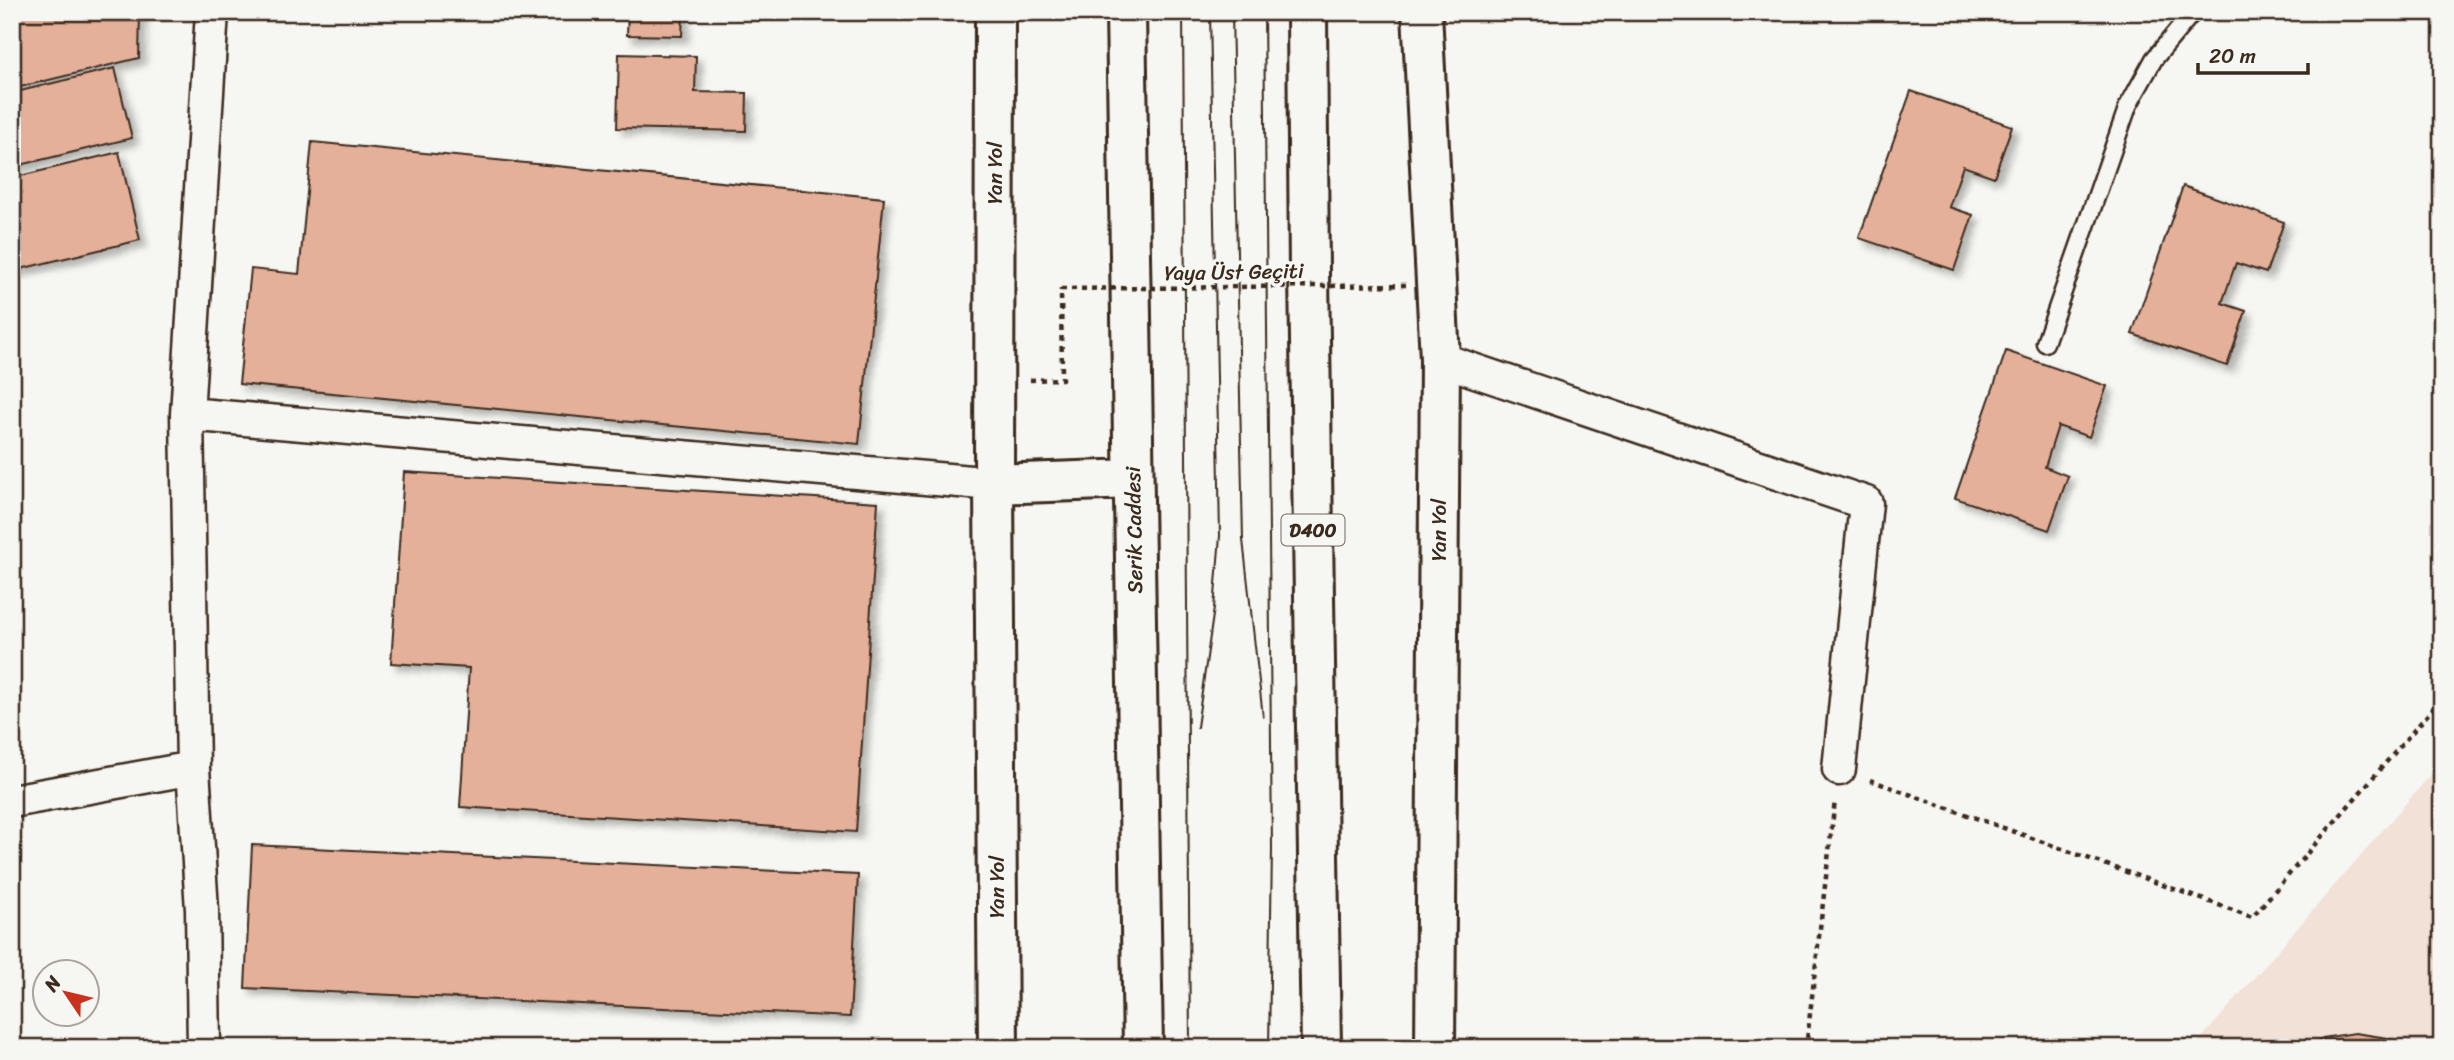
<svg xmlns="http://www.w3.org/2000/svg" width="2454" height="1060" viewBox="0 0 2454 1060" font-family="Sriracha,sans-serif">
	<defs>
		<filter id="shadow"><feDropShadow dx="6" dy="6" stdDeviation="3.5" flood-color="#0004"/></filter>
	</defs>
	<rect width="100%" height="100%" fill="#f6f6f2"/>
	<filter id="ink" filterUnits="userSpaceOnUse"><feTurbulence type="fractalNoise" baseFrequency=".0143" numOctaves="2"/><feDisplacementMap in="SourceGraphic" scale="14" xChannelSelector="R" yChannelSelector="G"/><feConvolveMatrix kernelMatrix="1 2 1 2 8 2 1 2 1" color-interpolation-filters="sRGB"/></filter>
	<g filter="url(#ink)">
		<path fill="#f1e1d7" d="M 2442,762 L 2442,1048 L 2193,1048 Z"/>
		<path fill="#e5b099" stroke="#3b2a1e" stroke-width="2" filter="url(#shadow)" d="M 12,12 L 140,12 L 139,58 L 12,89 Z
			M 628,12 L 683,12 L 682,36 L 627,35 Z
			M 619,54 L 696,56 L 695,92 L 747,93 L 746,131 L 617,128 Z
			M 115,68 L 132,138 L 12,167 L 12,93 Z
			M 1911,91 L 2012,126 L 1994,177 L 1963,166 L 1949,207 L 1973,215 L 1954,270 L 1859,238 Z
			M 312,142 L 884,198 L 859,444 L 239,384 L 251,269 L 299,274 Z
			M 119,152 L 140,240 L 12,271 L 12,178 Z
			M 2183,186 L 2284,222 L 2266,273 L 2236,263 L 2222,303 L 2246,311 L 2227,366 L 2132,334 Z
			M 2006,351 L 2107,386 L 2089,437 L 2058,426 L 2045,467 L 2068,476 L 2049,530 L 1955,498 Z
			M 404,472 L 878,502 L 856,832 L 460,807 L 469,668 L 391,663 Z
			M 252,845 L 858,875 L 850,1017 L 245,988 Z
			M 2355,1033 L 2388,1038 L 2405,1048 L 2306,1048 L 2323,1038 Z"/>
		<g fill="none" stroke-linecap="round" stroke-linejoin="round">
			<g stroke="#3b2a1e" stroke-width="21">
				<path id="lane" d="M 2045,343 L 2128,106 L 2154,59 L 2193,12"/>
			</g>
			<g stroke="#3b2a1e" stroke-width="37">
				<path id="street" d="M 1440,359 L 1866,503 L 1839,769
					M 187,414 L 994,484
					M 12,801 L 193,768
					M 204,1048 L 202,910 L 193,768 L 187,414 L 212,12"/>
			</g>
			<g stroke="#3b2a1e" stroke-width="44">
				<path id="secondary" d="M 995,12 L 994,484 L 998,1048
					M 1422,12 L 1440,359 L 1435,1048"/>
			</g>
			<g stroke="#3b2a1e" stroke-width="44">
				<path id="highway" d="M 1126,12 L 1143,1048
					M 1307,12 L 1309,275 L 1321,1048
					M 994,484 L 1133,479"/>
			</g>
			<path stroke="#3b2a1e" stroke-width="4.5" stroke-dasharray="5 5" stroke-linecap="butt" d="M 1030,380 L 1062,379 L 1061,289
				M 1870,780 L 2252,917 L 2442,698
				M 1806,1048 L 1835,800"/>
			<use href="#lane" stroke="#f6f6f2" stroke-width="16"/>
			<use href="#street" stroke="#f6f6f2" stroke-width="32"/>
			<use href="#secondary" stroke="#f6f6f2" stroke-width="38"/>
			<use href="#highway" stroke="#f6f6f2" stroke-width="38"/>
			<path stroke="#3b2a1e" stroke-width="2" d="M 1183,12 L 1190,1048
				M 1232,12 L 1243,540 L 1263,717
				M 1264,12 L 1272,849 L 1269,1048
				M 1197,727 L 1214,608 L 1220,536 L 1210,12"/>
			<path stroke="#3b2a1e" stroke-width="4.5" stroke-dasharray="5 5" stroke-linecap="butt" d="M 1061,289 L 1407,285"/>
		</g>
	</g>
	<g text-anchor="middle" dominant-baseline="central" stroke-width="7" stroke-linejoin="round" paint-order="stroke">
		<rect fill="#f6f6f2" stroke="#73675e" stroke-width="2" x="1281.5" y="514.5" width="63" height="31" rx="5"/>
		<g font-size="19" font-weight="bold" fill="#3b2a1e">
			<text x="1313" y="530">D400</text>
		</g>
		<g font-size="21" fill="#3b2a1e" stroke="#f6f6f2">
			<text transform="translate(995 173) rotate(-90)">Yan Yol</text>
			<text transform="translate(1234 272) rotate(-1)">Yaya Üst Geçiti</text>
			<text transform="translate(1134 530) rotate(-91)">Serik Caddesi</text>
			<text transform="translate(1439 530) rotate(-90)">Yan Yol</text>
			<text transform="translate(997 887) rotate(-90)">Yan Yol</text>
		</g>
	</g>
	<rect width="2454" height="1060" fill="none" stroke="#f6f6f2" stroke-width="42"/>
	<rect x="21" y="21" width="2412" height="1018" fill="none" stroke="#3b2a1e" stroke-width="2.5" filter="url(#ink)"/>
	<g transform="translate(66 993) rotate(305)"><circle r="33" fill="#f6f6f2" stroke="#aba49d" stroke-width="2"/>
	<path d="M0-5L12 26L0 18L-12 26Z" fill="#c8321e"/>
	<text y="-10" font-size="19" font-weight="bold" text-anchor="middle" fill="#3b2a1e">N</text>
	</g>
	<path d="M2198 63v10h110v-10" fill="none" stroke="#3b2a1e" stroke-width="3.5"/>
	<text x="2209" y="63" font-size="21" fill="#3b2a1e" stroke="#f6f6f2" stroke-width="5" paint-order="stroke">20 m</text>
</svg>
